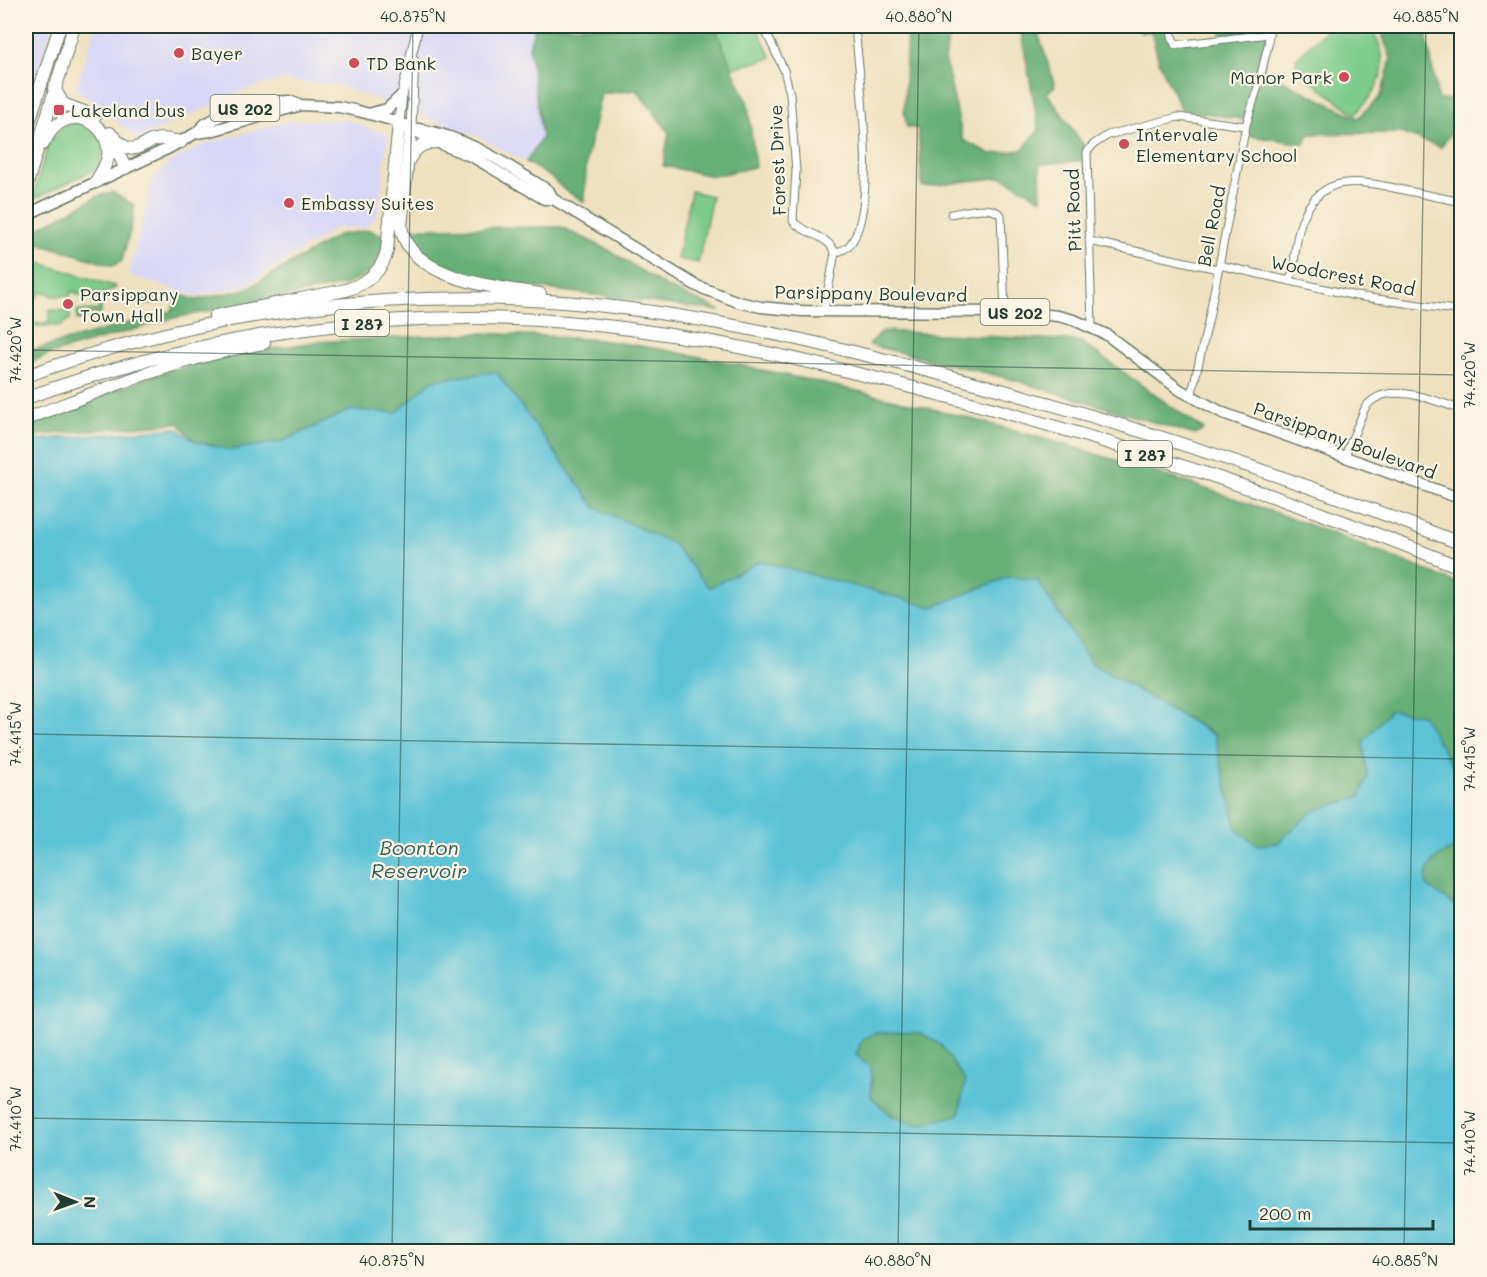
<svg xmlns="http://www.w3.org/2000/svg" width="1487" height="1277" viewBox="0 0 1487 1277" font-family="Mali,sans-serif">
	<rect width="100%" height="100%" fill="#fcf5e5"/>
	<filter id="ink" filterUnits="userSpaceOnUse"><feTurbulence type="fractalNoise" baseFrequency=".0167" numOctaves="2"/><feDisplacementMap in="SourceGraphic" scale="12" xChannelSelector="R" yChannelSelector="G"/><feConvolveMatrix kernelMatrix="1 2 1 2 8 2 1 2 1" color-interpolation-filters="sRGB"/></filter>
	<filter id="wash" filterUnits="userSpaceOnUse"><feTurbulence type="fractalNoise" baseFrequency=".008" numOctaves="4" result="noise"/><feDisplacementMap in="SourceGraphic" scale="24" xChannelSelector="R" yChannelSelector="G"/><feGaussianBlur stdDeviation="1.35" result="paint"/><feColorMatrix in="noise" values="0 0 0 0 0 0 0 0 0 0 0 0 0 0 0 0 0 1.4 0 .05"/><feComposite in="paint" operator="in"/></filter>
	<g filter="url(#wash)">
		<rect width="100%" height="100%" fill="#efe1c0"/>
		<path fill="#d8d7f8" d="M 26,26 L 52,26 L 26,113 Z
			M 96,26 L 535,26 L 529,47 L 542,137 L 526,162 L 475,135 L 337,85 L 280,80 L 242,91 L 138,139 L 76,88 Z
			M 345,120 L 388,135 L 378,214 L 365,228 L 336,228 L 247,286 L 196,296 L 129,275 L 153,179 L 173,160 L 206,144 L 290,121 Z"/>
		<path fill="#7dcb8b" stroke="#4e8460" stroke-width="1.5" d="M 714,26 L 756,26 L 772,58 L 732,68 Z
			M 1330,26 L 1369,26 C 1394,61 1383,86 1355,114 L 1297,70 L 1296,59 Z
			M 87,123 L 104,143 L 100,167 L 36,198 L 33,195 L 49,142 L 66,124 Z
			M 691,191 L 712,196 L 698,263 L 677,259 Z
			M 37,262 L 115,286 L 116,288 L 101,295 L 101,301 L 99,302 L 99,295 L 77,295 L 76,292 L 71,292 L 70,296 L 52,296 L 49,293 L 38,293 L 38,297 L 36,297 L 34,268 Z
			M 123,293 L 153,302 L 155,297 L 158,299 L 156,303 L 142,305 L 139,300 L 120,303 Z
			M 99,304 L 101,305 L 101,314 L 91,314 L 84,320 L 77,320 L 77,311 L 99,310 Z
			M 50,310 L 70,311 L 70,320 L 64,322 L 62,326 L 26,326 L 26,324 L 49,323 Z"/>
		<path fill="#66af77" stroke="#427656" stroke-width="1.5" d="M 535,26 L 714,26 L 748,104 L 755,167 L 713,176 L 663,166 L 669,132 L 636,90 L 601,94 L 587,156 L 584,202 L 563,189 L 552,178 L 526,162 L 542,137 L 529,47 Z
			M 905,26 L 950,26 L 945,59 L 963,140 L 991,154 L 1022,150 L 1039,130 L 1020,26 L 1036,26 L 1055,86 L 1047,93 L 1085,147 L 1088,160 L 1040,164 L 1041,199 L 1003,177 L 922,187 L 918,129 L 907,127 L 904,110 L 907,29 Z
			M 1136,26 L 1170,26 L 1173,42 L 1222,39 L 1220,26 L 1269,26 L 1262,73 L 1278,78 L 1358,118 L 1381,96 L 1391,59 L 1379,26 L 1425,26 L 1438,100 L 1461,99 L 1461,121 L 1459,121 L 1441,147 L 1401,133 L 1309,134 L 1305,144 L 1244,135 L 1245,120 L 1181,109 L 1159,62 L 1151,31 L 1141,32 Z
			M 112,192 L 134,205 L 133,220 L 122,261 L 113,266 L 32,241 L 35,230 L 96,197 Z
			M 561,227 L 607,249 L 665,286 L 721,311 L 506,284 C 481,278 425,267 413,242 C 411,238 410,232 409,228 Z
			M 369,230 L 383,235 C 382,265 372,274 345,285 L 174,318 L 50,354 L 26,364 L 26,352 L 172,311 L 178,294 L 196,300 L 247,289 L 339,235 Z
			M 882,331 L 1080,341 L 1204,430 L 1195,435 L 1011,379 L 869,345 Z
			M 481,333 C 520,335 560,336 599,340 C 667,348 739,365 808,380 C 1031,428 1252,496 1461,585 L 1461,780 L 1363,742 L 1368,777 L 1360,797 L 1313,811 L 1278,843 L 1257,845 L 1237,831 L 1214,734 L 1091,663 L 1037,580 L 1008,577 L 933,607 L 760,561 L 709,588 L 673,544 L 595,507 L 496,372 L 433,380 L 396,413 L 351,410 L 281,442 L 230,450 L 195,441 L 178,423 L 26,436 L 26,424 L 154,375 L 217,358 L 314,342 Z
			M 1461,846 L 1461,910 L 1427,886 C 1421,862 1442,853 1461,846 Z
			M 900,1032 L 921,1033 L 941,1045 L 965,1081 L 959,1115 L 919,1125 L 893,1117 L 871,1097 L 872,1078 L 856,1055 L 862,1039 L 875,1033 Z"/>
		<path fill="#5bc3d7" stroke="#3d8086" stroke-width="1.5" fill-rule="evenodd" d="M 496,372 L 595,507 L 673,544 L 709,588 L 760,561 L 933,607 L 1008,577 L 1037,580 L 1091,663 L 1214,735 L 1237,830 L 1257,845 L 1278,843 L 1313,811 L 1360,797 L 1368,777 L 1363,742 L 1390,710 L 1422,715 L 1461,780 L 1461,846 C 1442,853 1421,863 1427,886 L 1461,910 L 1461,1251 L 26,1251 L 26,441 L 176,428 L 195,441 L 230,450 L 281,442 L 351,410 L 396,413 L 433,380 ZM 900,1032 L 921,1033 L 941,1045 L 965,1081 L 959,1115 L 919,1125 L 893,1117 L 871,1097 L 871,1068 L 856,1055 L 862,1039 L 875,1033 Z"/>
	</g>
	<g filter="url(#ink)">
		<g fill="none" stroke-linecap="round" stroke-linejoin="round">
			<g stroke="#687665" stroke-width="9">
				<path id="street" d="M 763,26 L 784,70 L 790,94 L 796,171 L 793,221 C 804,235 828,234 835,253 L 824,311
					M 1169,26 L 1175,45 L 1269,34
					M 951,214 C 966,212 989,203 1001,215 L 1005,312
					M 1089,241 L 1218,269
					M 835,253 C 840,251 844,250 848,247 C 879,215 860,82 856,37
					M 1219,265 L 1356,296 L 1462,311
					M 1289,281 L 1293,272 C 1295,255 1296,234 1303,218 C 1322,171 1363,181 1403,190 C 1422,194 1442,198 1462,202
					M 1092,327 L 1087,152 L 1094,144 L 1108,135 L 1178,117 L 1245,126
					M 1191,397 L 1209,318 L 1246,125 L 1259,83 L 1268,45 L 1270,26
					M 1344,458 L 1365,408 C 1385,379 1434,400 1462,410"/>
			</g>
			<g stroke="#687665" stroke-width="11">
				<path id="secondary" d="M 399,122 L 402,95 L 418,26
					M 411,127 L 414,61"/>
			</g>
			<g stroke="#687665" stroke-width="13">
				<path id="primary" d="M 372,113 L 387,109 L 402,95
					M 418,129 C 468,137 507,165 549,191 L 553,199
					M 196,133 L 211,131 L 301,105
					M 26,215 L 169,148 L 196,133 L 205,124 L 218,117 L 233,111 L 268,102 L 289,101 L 301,105 L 339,107 L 358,111 L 399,122 L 436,142 L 473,157 L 544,199 L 553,199 L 697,286 L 738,302 L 761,307 L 802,311 L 1017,312 L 1058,316 L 1074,320 L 1107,335 L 1180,390 L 1223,413 L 1462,499"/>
			</g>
			<g stroke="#687665" stroke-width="14">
				<path id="highway" d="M 54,88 L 63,104 L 95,116
					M 411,127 L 401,226 C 408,280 498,287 540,294
					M 26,131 L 60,26
					M 110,133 L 125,168
					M 114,137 C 135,162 141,139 161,139 C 168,139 175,141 181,142
					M 43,144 C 48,135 52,127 61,122 C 85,109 111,131 108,156 C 107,165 100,174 96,182
					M 408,161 C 415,148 422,143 436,142
					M 26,187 L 74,26
					M 215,316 L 346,290 C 365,284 382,272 387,251 L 399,122
					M 26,376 C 206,310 405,285 596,305 C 721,318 846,349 968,381 C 1135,426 1300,480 1462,544
					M 26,398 C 198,335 384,307 567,322 C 705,334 841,368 975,404 C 1140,449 1303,503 1462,568
					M 26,419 C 105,389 180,357 264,343"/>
			</g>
			<use href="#street" stroke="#fff" stroke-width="7"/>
			<use href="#secondary" stroke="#fff" stroke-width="9"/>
			<use href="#primary" stroke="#fff" stroke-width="10"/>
			<use href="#highway" stroke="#fff" stroke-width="12"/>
		</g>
	</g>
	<path fill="none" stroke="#1f3d34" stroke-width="1.5" stroke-opacity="0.45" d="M 26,350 L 1462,375M 26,734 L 1462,759M 26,1118 L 1462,1143M 392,1252 L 413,26M 898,1252 L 919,26M 1404,1252 L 1426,26"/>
	<g fill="#d1495b" stroke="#fcf5e5" stroke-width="2">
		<circle cx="179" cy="53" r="6"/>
		<circle cx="354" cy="63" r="6"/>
		<circle cx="1344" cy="77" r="6"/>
		<rect x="53" y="104" width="12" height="12" rx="3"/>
		<circle cx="1124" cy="144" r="6"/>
		<circle cx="289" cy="203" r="6"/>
		<circle cx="68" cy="304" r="6"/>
	</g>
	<g text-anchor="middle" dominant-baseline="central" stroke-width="4.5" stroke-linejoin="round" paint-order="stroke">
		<g fill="#fcf5e5" stroke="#617469" stroke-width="1.5">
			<rect x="210.5" y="95" width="69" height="26" rx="4.5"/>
			<rect x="980.5" y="299" width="69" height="26" rx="4.5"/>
			<rect x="335" y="310" width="54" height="26" rx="4.5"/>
			<rect x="1118" y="441" width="54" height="26" rx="4.5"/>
		</g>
		<g font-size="16" font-weight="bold" fill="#1f3d34">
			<text x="245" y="108">US 202</text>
			<text x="1015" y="312">US 202</text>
			<text x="362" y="323">I 287</text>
			<text x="1145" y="454">I 287</text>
		</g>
		<g font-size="18" fill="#1f3d34" stroke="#fcf5e5" text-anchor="start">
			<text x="191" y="53">Bayer</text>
			<text x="366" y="63">TD Bank</text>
			<text x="1332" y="77" text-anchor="end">Manor Park</text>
			<text x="71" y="110">Lakeland bus</text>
			<text x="1136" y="134">Intervale<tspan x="1136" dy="21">Elementary School</tspan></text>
			<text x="301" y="203">Embassy Suites</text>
			<text x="80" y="294">Parsippany<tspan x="80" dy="21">Town Hall</tspan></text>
		</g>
		<g font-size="18" fill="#1f3d34" stroke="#fcf5e5">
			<text transform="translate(777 160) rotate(-92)">Forest Drive</text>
			<text transform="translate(1073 210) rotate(-92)">Pitt Road</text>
			<text transform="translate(1211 226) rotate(-79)">Bell Road</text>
			<text transform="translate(1343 275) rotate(11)">Woodcrest Road</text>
			<text transform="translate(871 293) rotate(1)">Parsippany Boulevard</text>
			<text transform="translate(1345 440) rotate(20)">Parsippany Boulevard</text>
		</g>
		<g font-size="20" font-style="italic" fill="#2e5e5d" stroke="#fcf5e5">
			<text x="419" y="847">Boonton<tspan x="419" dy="23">Reservoir</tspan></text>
		</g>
	</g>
	<rect width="1487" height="1277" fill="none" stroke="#fcf5e5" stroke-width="66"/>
	<g transform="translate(75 1202) rotate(91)" stroke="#fcf5e5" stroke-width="4.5" paint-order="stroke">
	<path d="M0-4.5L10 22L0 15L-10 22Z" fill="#1f3d34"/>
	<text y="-9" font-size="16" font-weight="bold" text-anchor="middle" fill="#1f3d34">N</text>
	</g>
	<path d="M1250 1220v9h183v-9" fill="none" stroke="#1f3d34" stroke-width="3"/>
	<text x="1259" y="1220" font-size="18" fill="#1f3d34" stroke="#fcf5e5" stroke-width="4.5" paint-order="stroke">200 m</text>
	<rect x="33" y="33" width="1421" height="1211" fill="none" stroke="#1f3d34" stroke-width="2"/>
	<g font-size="15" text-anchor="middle" fill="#1f3d34">
		<text x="413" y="22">40.875°N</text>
		<text x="919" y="22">40.880°N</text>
		<text x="1426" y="22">40.885°N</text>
		<text transform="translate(16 350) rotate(-90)" y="5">74.420°W</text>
		<text transform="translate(1470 375) rotate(-90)" y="5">74.420°W</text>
		<text transform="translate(16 734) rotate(-90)" y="5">74.415°W</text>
		<text transform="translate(1470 759) rotate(-90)" y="5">74.415°W</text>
		<text transform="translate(16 1119) rotate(-90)" y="5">74.410°W</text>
		<text transform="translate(1470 1143) rotate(-90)" y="5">74.410°W</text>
		<text x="392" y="1266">40.875°N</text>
		<text x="898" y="1266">40.880°N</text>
		<text x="1405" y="1266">40.885°N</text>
	</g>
</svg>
